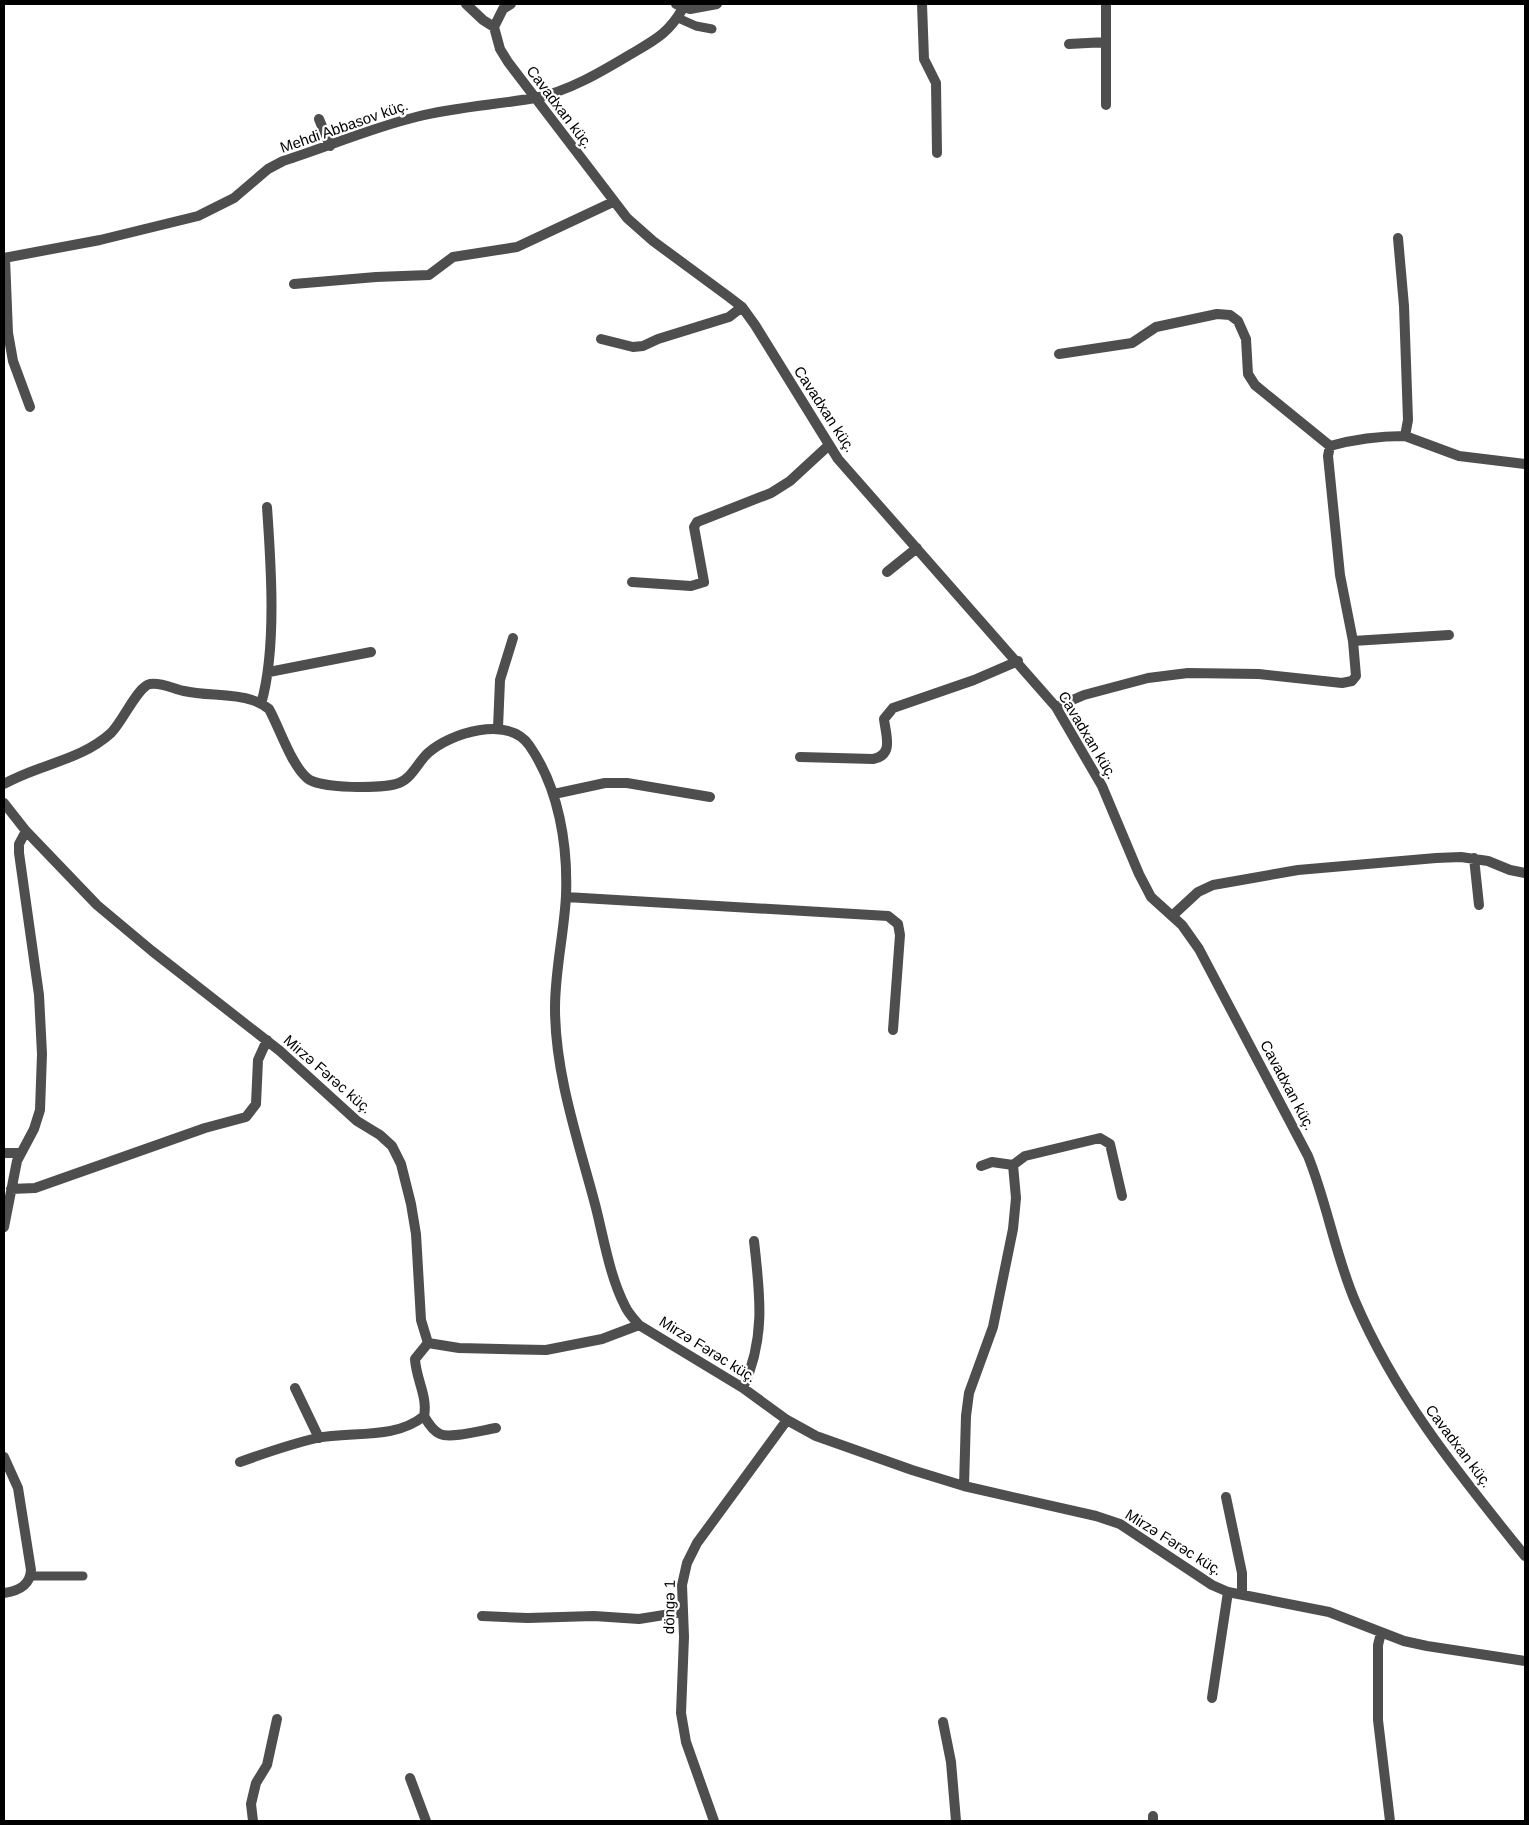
<svg xmlns="http://www.w3.org/2000/svg" width="1529" height="1825" viewBox="0 0 1529 1825" font-family="Helvetica,sans-serif">
	<rect width="100%" height="100%" fill="#fff"/>
	<g fill="none" stroke-linecap="round" stroke-linejoin="round">
		<path stroke="#4e4e4e" stroke-width="9" d="M 678,18 L 696,26 L 712,29
			M 31,1576 L 83,1576"/>
		<path stroke="#4e4e4e" stroke-width="10" d="M 466,4 L 483,20 L 494,27
			M 511,4 L 503,9 L 494,27 L 500,49 L 508,62 L 627,218 L 653,241 L 729,297 L 742,307 L 755,325 L 838,459 L 1056,707 L 1102,786 L 1139,874 L 1151,897 L 1182,925 L 1199,949 L 1308,1156 C 1327,1203 1335,1254 1355,1301 C 1397,1399 1459,1474 1525,1556
			M 676,4 L 690,9 L 717,4
			M 922,4 L 924,59 L 936,83 L 937,153
			M 1106,4 L 1106,105
			M 1069,44 L 1106,42
			M 319,119 L 330,146
			M 4,258 L 100,240 L 198,216 L 234,198 L 268,169 L 283,161 C 327,147 371,128 416,117 C 455,107 495,105 535,98 C 569,91 601,72 631,54 C 655,40 669,33 683,8
			M 5,258 L 8,333 L 13,361 L 30,407
			M 294,284 L 376,277 L 429,275 L 453,257 L 517,247 L 613,202
			M 601,339 L 633,347 L 643,346 L 658,339 L 729,317 L 742,307
			M 1059,354 L 1132,343 L 1156,327 L 1217,314 L 1230,315 L 1238,321 L 1246,339 L 1248,374 L 1255,385 L 1330,446
			M 1405,436 L 1459,456 L 1525,464
			M 887,572 L 917,548
			M 632,582 L 691,586 L 704,582 L 694,527 L 697,522 L 771,493 L 790,481 L 828,446
			M 1353,641 L 1449,635
			M 269,672 L 371,652
			M 261,704 C 277,649 271,564 267,507
			M 1056,707 L 1084,695 L 1148,678 L 1188,673 L 1259,674 L 1342,683 L 1352,681 L 1356,676 L 1353,641 L 1340,575 L 1328,456 L 1330,446 C 1355,439 1379,436 1405,436 L 1408,420 L 1404,306 L 1398,238
			M 498,728 L 500,680 L 513,638
			M 800,757 L 873,759 C 894,755 886,736 884,719 L 893,708 L 974,680 L 1018,661
			M 4,784 C 39,764 80,761 111,733 C 123,721 138,686 150,684 C 161,682 174,689 184,691 C 206,696 231,693 252,700 C 259,702 264,705 269,709 C 280,729 291,764 307,778 C 319,789 383,789 399,783 C 412,778 418,762 428,753 C 450,733 508,715 529,745 C 559,788 568,845 566,896 C 564,934 555,970 555,1008 C 555,1075 579,1143 596,1208 C 604,1240 610,1277 625,1306 C 628,1313 634,1319 639,1325
			M 554,794 L 605,783 L 627,783 L 710,797
			M 4,803 L 26,831 L 97,905 L 152,951 L 280,1051 L 357,1121 L 380,1135 L 392,1146 L 401,1164 L 411,1204 L 416,1234 L 421,1320 L 428,1343 L 459,1348 L 546,1350 L 602,1339 L 639,1325 L 743,1388 L 787,1420 L 816,1436 L 912,1470 L 964,1486 L 1096,1516 L 1120,1524 L 1212,1585 L 1228,1592 L 1329,1612 L 1404,1641 L 1427,1646 L 1525,1661
			M 1474,858 L 1479,905
			M 566,897 L 888,916 L 898,924 L 900,935 L 893,1030
			M 1172,916 L 1198,892 L 1213,885 L 1298,870 L 1436,858 L 1461,857 L 1488,861 L 1510,870 L 1525,873
			M 4,1153 L 21,1153
			M 981,1166 L 992,1162 L 1013,1165
			M 11,1189 L 35,1188 L 205,1128 L 246,1117 L 256,1104 L 258,1060 L 267,1040
			M 4,1227 L 17,1161 L 34,1129 L 40,1110 L 42,1054 L 39,995 L 19,853 L 19,844 L 26,831
			M 295,1388 L 319,1438
			M 743,1388 C 766,1338 760,1294 754,1241
			M 424,1416 C 428,1423 433,1431 440,1434 C 451,1439 483,1430 496,1428
			M 4,1457 L 18,1488 L 31,1570 C 30,1586 18,1591 4,1593
			M 240,1462 C 265,1453 291,1444 317,1438 C 351,1431 395,1440 424,1416 C 428,1397 416,1379 415,1359 L 428,1343
			M 964,1486 L 966,1416 L 969,1393 L 993,1327 L 1013,1229 L 1016,1198 L 1013,1165 L 1025,1156 L 1100,1138 L 1110,1144 L 1122,1196
			M 1226,1497 L 1242,1573 L 1242,1595
			M 482,1616 L 528,1618 L 594,1616 L 639,1619 L 683,1612
			M 1381,1633 L 1378,1645 L 1378,1720 L 1390,1821
			M 1212,1698 L 1228,1592
			M 943,1722 L 951,1762 L 956,1821
			M 410,1778 L 426,1821
			M 1153,1816 L 1153,1821
			M 253,1821 L 251,1804 L 256,1783 L 267,1765 L 277,1719
			M 714,1821 L 686,1742 L 681,1713 L 684,1637 L 682,1585 L 687,1563 L 697,1543 L 787,1420"/>
	</g>
	<g text-anchor="middle" dominant-baseline="central" stroke-width="4.5" stroke-linejoin="round" paint-order="stroke">
		<g font-size="15" fill="#000" stroke="#fff">
			<text transform="translate(560 107) rotate(53)">Cavadxan küç.</text>
			<text transform="translate(344 126) rotate(-19)">Mehdi Abbasov küç.</text>
			<text transform="translate(825 409) rotate(57)">Cavadxan küç.</text>
			<text transform="translate(1088 735) rotate(59)">Cavadxan küç.</text>
			<text transform="translate(328 1074) rotate(41)">Mirzə Fərəc küç.</text>
			<text transform="translate(1288 1085) rotate(62)">Cavadxan küç.</text>
			<text transform="translate(708 1349) rotate(32)">Mirzə Fərəc küç.</text>
			<text transform="translate(1459 1446) rotate(53)">Cavadxan küç.</text>
			<text transform="translate(1174 1542) rotate(32)">Mirzə Fərəc küç.</text>
			<text transform="translate(669 1607) rotate(-89)">döngə 1</text>
		</g>
	</g>
	<rect width="1529" height="1825" fill="none" stroke="#000000" stroke-width="10"/>
</svg>
